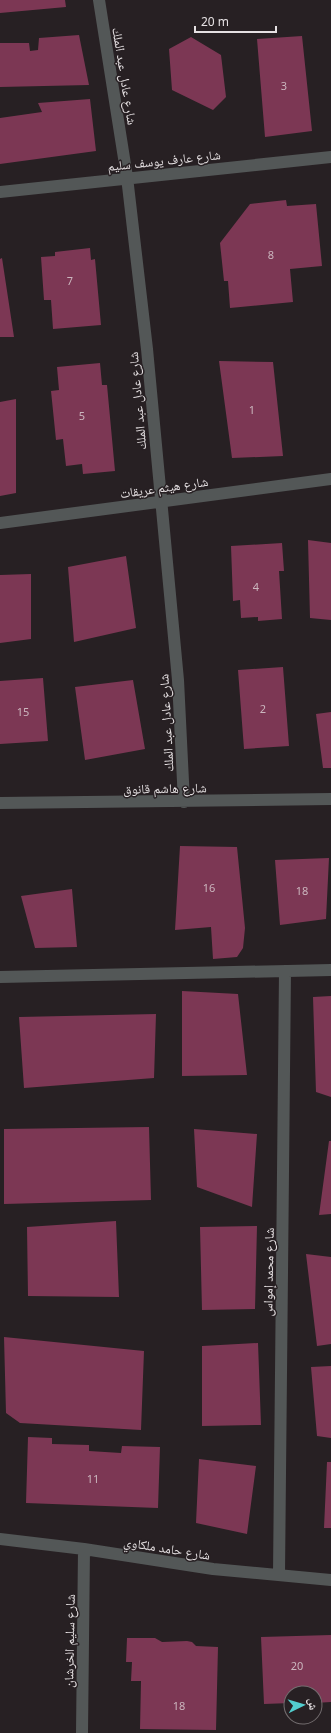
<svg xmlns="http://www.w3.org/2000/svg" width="331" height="1733" viewBox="0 0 331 1733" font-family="'Noto Sans','Noto Naskh Arabic',sans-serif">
	<rect width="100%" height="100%" fill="#272023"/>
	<path fill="#7c3754" d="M 0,0 L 65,0 L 66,7 L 0,13 Z
		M 79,35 L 89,85 L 0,87 L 0,43 L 29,43 L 30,51 L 38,50 L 39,38 Z
		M 302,36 L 312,131 L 265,137 L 257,39 Z
		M 191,37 L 221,55 L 226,97 L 213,110 L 172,90 L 169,49 Z
		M 90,99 L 96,151 L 0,164 L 0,118 L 42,112 L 38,103 Z
		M 286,200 L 287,206 L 316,204 L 322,266 L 290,269 L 293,302 L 230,308 L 228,281 L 224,281 L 220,243 L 250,204 Z
		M 90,248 L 91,260 L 95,259 L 101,325 L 53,329 L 51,300 L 44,300 L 41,257 L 55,256 L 55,252 Z
		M 2,258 L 14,337 L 0,337 L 0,259 Z
		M 219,361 L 273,362 L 283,456 L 232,458 Z
		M 100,363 L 102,385 L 107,385 L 115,471 L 83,474 L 82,464 L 66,466 L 63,439 L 56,440 L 51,391 L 59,390 L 57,367 Z
		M 16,399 L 16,493 L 0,496 L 0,402 Z
		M 308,540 L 331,543 L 331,620 L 310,618 Z
		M 282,543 L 284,571 L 279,571 L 282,619 L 258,621 L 258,617 L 241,618 L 240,600 L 233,601 L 231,546 Z
		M 126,556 L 136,628 L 74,642 L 68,567 Z
		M 31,574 L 31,639 L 0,643 L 0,575 Z
		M 283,667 L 289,746 L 244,749 L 238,670 Z
		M 43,678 L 48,741 L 0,744 L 0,681 Z
		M 133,680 L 145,749 L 85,760 L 75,687 Z
		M 331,712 L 331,768 L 323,768 L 316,714 Z
		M 180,846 L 237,847 L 245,928 L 243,948 L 237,957 L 213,959 L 211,927 L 175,930 Z
		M 329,858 L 326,919 L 280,925 L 275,860 Z
		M 72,889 L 77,947 L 35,948 L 21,896 Z
		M 182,991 L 238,994 L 247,1075 L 182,1076 Z
		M 331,996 L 331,1097 L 316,1092 L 313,997 Z
		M 156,1014 L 154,1078 L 24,1088 L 19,1017 Z
		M 149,1127 L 151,1200 L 4,1204 L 4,1129 Z
		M 194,1129 L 257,1134 L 252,1207 L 197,1187 Z
		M 329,1141 L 331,1141 L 331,1214 L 319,1215 Z
		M 116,1221 L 119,1297 L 28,1296 L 27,1227 Z
		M 257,1226 L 255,1309 L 202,1310 L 200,1227 Z
		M 306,1254 L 331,1257 L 331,1344 L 317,1346 Z
		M 4,1337 L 144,1351 L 141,1430 L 20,1423 L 6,1413 Z
		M 258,1343 L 261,1425 L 202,1426 L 202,1346 Z
		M 331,1366 L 331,1438 L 317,1436 L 311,1367 Z
		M 28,1437 L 52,1438 L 52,1444 L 89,1445 L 89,1451 L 121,1453 L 122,1446 L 160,1447 L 158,1508 L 26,1503 Z
		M 199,1459 L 256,1466 L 247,1534 L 196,1523 Z
		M 327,1462 L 331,1462 L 331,1528 L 324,1528 Z
		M 331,1635 L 331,1702 L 315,1703 L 315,1693 L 291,1693 L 291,1703 L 264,1704 L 261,1637 Z
		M 127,1638 L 155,1638 L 162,1642 L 187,1641 L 192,1642 L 196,1646 L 218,1647 L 216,1730 L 140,1729 L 141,1681 L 131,1681 L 132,1662 L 126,1662 Z"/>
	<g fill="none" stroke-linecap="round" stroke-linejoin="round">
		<path stroke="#535757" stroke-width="12" d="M 99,0 L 127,177 L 147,349 L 178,680 L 184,802
			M 0,192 L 331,157
			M 0,523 L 331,479
			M 0,803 L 331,799
			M 0,977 L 331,970
			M 0,1539 L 84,1549 L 213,1569 L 331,1580
			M 279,1574 L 285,971
			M 82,1733 L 84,1549"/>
	</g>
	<g text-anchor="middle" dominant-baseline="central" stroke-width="3" stroke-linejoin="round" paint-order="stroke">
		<g font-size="11" fill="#cbb6be">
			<text x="284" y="85">3</text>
			<text x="271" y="254">8</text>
			<text x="70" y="280">7</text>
			<text x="252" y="409">1</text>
			<text x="82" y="415">5</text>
			<text x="256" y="586">4</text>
			<text x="263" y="708">2</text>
			<text x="23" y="711">15</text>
			<text x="209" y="887">16</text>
			<text x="302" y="890">18</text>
			<text x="93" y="1478">11</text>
			<text x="297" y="1665">20</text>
			<text x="179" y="1705">18</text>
		</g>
		<g font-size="13" fill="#e5e0e2" stroke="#272023">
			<text transform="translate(125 76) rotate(81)">شارع عادل عبد الملك</text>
			<text transform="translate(164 160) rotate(-6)">شارع عارف يوسف سليم</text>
			<text transform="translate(137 401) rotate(-95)">شارع عادل عبد الملك</text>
			<text transform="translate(164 487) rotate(-8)">شارع هيثم عريقات</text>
			<text transform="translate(166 723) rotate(-93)">شارع عادل عبد الملك</text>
			<text transform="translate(165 788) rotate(-1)">شارع هاشم قانوق</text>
			<text transform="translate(268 1272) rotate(-89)">شارع محمد إمواس</text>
			<text transform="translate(167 1548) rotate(9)">شارع حامد ملكاوي</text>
			<text transform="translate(69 1641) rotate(-89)">شارع سليم الخرشان</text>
		</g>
	</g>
	<g transform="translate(303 1705) rotate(85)"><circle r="19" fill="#272023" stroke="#736d6f"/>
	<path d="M0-3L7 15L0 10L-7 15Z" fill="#52cdce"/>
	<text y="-6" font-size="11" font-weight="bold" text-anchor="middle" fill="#e5e0e2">ش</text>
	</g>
	<path d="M195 26v6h81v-6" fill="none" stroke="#e5e0e2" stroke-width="2"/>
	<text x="201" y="26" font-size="12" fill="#e5e0e2" stroke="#272023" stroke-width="3" paint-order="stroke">20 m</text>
</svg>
